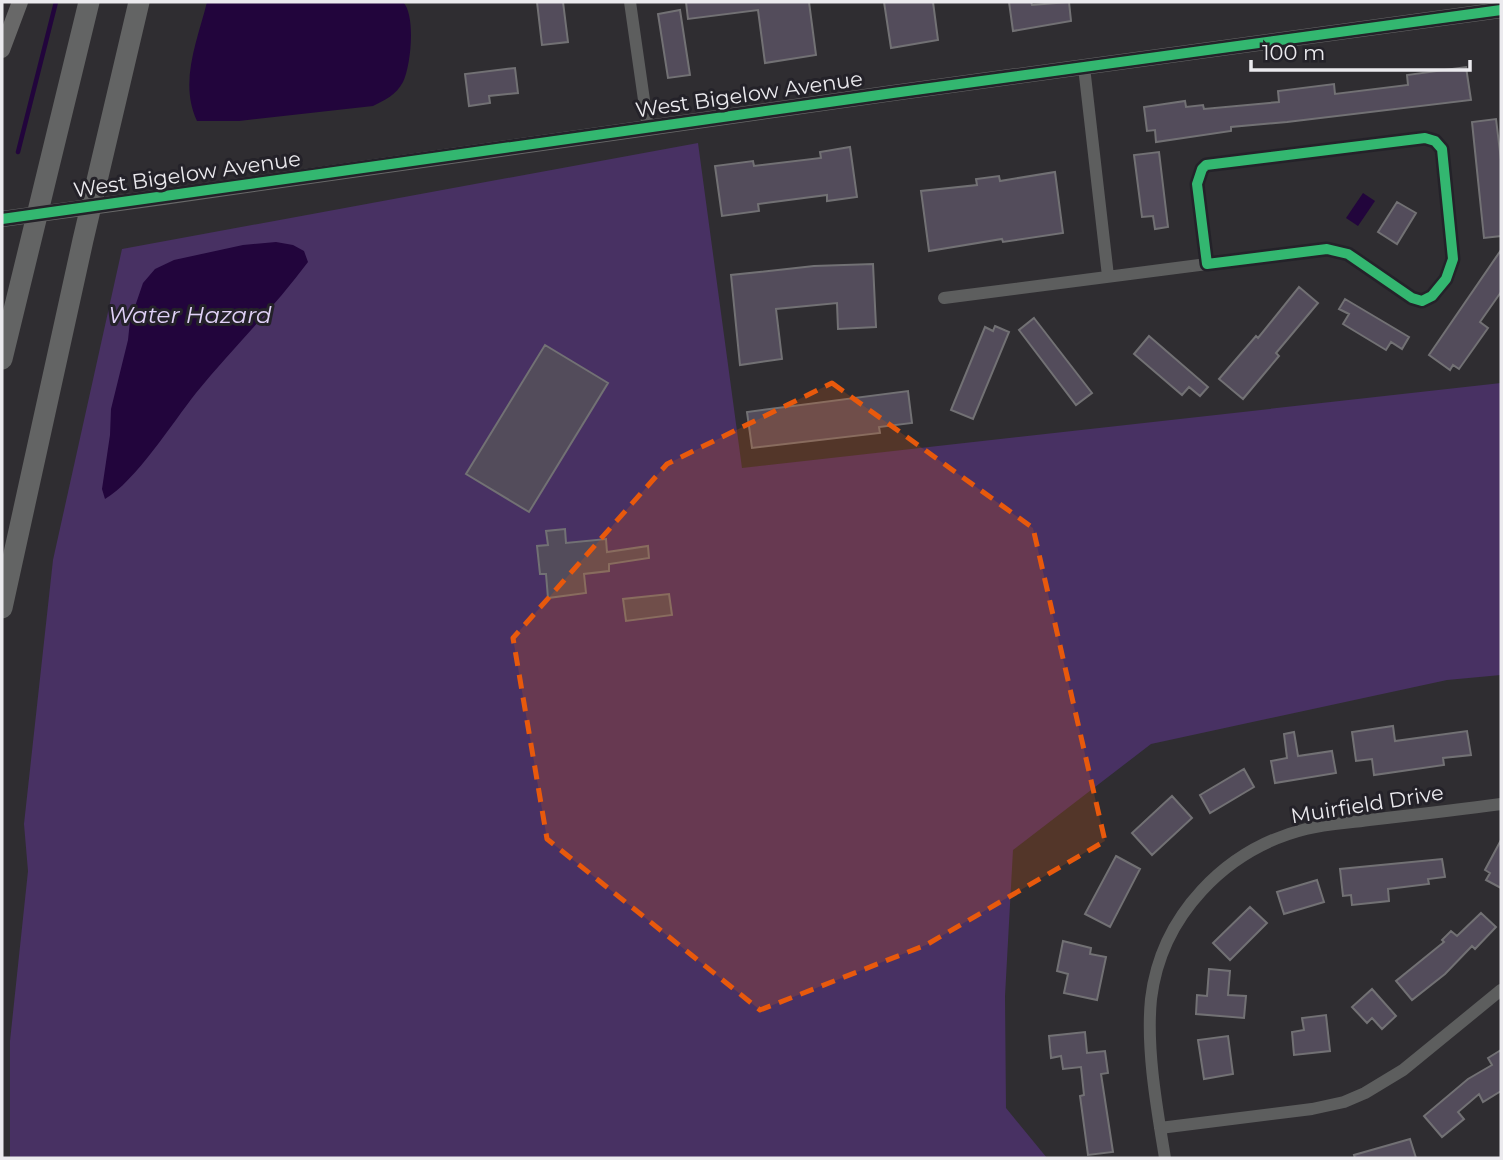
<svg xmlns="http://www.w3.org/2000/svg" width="1503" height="1160" viewBox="0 0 1503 1160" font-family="Montserrat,sans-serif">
	<rect width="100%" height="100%" fill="#2f2d31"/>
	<path fill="#483163" d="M 698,143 L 742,468 L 1501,383 L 1501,675 L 1447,680 L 1151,744 L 1013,850 L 1005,996 L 1006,1108 L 1047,1158 L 10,1158 L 10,1041 L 28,871 L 24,824 L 53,560 L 122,249 Z"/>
	<path fill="#22053c" d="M 207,2 L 403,2 C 416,15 411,66 403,82 C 396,95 385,100 373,106 L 239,121 L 197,121 C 179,82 197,42 207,2 Z
		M 1363,193 L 1375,201 L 1358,226 L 1346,218 Z
		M 276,242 L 293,245 L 304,251 L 308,262 C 273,309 232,349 196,393 C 173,422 135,482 105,499 L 102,489 L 110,435 L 111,409 L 128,340 L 130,321 L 143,283 L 155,269 L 174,260 L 243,245 Z"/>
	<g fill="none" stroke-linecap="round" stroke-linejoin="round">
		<path stroke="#22053c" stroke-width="4.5" d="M 18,152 L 56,2"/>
	</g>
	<path fill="#534c5b" stroke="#727174" stroke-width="2" d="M 537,2 L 563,2 L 568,42 L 542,45 Z
		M 686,2 L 809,2 L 816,55 L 765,63 L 758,10 L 688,19 Z
		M 884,2 L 933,2 L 938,40 L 891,48 Z
		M 1009,2 L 1031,2 L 1032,5 L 1069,2 L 1071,21 L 1013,31 Z
		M 680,10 L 690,75 L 668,78 L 658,14 Z
		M 1466,67 L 1471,100 L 1287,122 L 1231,127 L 1231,131 L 1156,142 L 1155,130 L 1147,131 L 1144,107 L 1185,101 L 1186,107 L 1203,105 L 1204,109 L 1279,102 L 1278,91 L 1334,84 L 1335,94 L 1408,85 L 1407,75 Z
		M 515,68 L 518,93 L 489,96 L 490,103 L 469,106 L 465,74 Z
		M 1496,119 L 1501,160 L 1501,236 L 1484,238 L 1472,122 Z
		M 850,147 L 857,197 L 827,201 L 827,195 L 758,204 L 759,211 L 722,216 L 715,166 L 753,161 L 754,166 L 821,158 L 820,152 Z
		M 1159,152 L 1168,227 L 1155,229 L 1153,216 L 1142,217 L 1134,155 Z
		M 1055,172 L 1063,233 L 1003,242 L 1002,239 L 929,251 L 921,191 L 977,185 L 976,179 L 999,176 L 1000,181 Z
		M 1397,202 L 1416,213 L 1397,244 L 1378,232 Z
		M 1501,250 L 1501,292 L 1480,322 L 1488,328 L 1459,369 L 1453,365 L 1450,370 L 1429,355 Z
		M 873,264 L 876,327 L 838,329 L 837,303 L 776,309 L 782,359 L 740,365 L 731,275 L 814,266 Z
		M 1299,287 L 1318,303 L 1276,353 L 1279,356 L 1243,399 L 1219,379 L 1256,336 L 1258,338 Z
		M 1345,299 L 1409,337 L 1402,349 L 1391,342 L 1386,350 L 1343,324 L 1349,314 L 1339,309 Z
		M 1034,318 L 1092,393 L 1076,405 L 1019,330 Z
		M 995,326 L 1009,332 L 973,419 L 951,410 L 985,327 L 993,331 Z
		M 1149,336 L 1208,387 L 1200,396 L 1189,387 L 1182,395 L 1134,354 Z
		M 545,345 L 608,383 L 529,512 L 466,474 Z
		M 908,391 L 912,423 L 879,427 L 880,433 L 752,448 L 747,412 Z
		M 565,529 L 566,543 L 606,539 L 607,552 L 648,546 L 649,558 L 609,564 L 609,571 L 584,574 L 586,593 L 548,598 L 546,574 L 540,574 L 537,546 L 548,545 L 546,531 Z
		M 669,594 L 672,615 L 626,621 L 623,599 Z
		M 1393,726 L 1395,741 L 1467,731 L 1471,755 L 1443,758 L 1444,765 L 1374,775 L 1372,759 L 1356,761 L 1352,732 Z
		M 1294,732 L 1298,756 L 1332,751 L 1336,773 L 1275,783 L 1271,761 L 1287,758 L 1284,734 Z
		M 1244,769 L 1254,787 L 1210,813 L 1200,795 Z
		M 1172,796 L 1192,818 L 1152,855 L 1132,833 Z
		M 1501,840 L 1501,888 L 1486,880 L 1490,873 L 1485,870 Z
		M 1116,856 L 1140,869 L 1110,927 L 1085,914 Z
		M 1442,859 L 1445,877 L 1428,879 L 1429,884 L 1388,889 L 1389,901 L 1352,905 L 1351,895 L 1343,896 L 1340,869 Z
		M 1317,880 L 1324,902 L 1284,914 L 1277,892 Z
		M 1250,907 L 1267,923 L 1230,960 L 1213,943 Z
		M 1481,913 L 1496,927 L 1475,949 L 1472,946 L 1445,974 L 1412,1000 L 1396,981 L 1444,942 L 1442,940 L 1451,931 L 1457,936 Z
		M 1063,941 L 1091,948 L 1090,954 L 1106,957 L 1097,1000 L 1064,993 L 1068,974 L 1057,971 Z
		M 1209,969 L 1230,971 L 1228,995 L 1246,996 L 1244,1018 L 1196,1014 L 1197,995 L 1207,996 Z
		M 1372,989 L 1396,1016 L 1382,1029 L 1372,1018 L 1367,1023 L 1352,1007 Z
		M 1326,1015 L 1330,1051 L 1294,1055 L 1292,1032 L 1304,1030 L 1302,1018 Z
		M 1085,1032 L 1087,1053 L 1105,1051 L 1108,1073 L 1101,1074 L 1113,1152 L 1088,1155 L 1080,1096 L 1084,1095 L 1081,1067 L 1063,1069 L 1061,1056 L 1051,1058 L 1049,1036 Z
		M 1228,1036 L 1233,1074 L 1204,1079 L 1198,1040 Z
		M 1501,1050 L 1501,1091 L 1483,1102 L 1479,1094 L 1458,1112 L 1464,1119 L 1442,1137 L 1424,1116 L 1468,1079 L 1492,1065 L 1488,1058 Z
		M 1410,1139 L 1416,1158 L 1355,1158 L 1354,1155 Z"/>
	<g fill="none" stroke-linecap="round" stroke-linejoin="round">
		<path stroke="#5d5e5e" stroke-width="12" d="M 630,2 L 648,128
			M 1084,67 L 1108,276
			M 1425,138 L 1435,141 L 1442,149 L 1453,259 L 1446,279 L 1432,296 L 1422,301 L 1412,298 L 1348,254 L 1327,249 L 1207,264 L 1197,184 L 1202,169 L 1206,165 Z
			M 944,298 L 1207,264
			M 1160,1128 L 1312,1109 L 1344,1102 L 1365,1093 L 1403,1070 L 1501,990
			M 1165,1158 C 1157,1109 1146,1049 1151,999 C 1161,916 1225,849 1306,829 C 1326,824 1348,823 1369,820 C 1413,815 1457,810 1501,804"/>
		<path stroke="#686868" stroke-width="16" d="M 2,50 L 20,2
			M 163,197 L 893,93 L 1501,10"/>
		<path stroke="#636464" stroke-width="21" d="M 2,359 L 89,2
			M 2,608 L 83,240 L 139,2"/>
		<path stroke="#686868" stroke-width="16" d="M 2,219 L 163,197"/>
		<g stroke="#242229" stroke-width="15">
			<path id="cycleway" d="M 1425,138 L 1435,141 L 1442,149 L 1453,259 L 1446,279 L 1432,296 L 1422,301 L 1412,298 L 1348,254 L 1327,249 L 1207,264 L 1197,184 L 1202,169 L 1206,165 Z
				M 2,219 L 893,93 L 1501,10"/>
		</g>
		<use href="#cycleway" stroke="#33b770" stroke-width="10"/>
	</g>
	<path fill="#e8590c" fill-opacity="0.2" stroke="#e8590c" stroke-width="5" stroke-dasharray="14 9" stroke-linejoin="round" d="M 832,383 L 1033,528 L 1105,841 L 926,945 L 760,1010 L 547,839 L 513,638 L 667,464 Z"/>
	<g text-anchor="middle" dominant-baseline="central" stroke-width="6" stroke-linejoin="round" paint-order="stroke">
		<g font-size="21" fill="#ebeaee" stroke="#242229">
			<text transform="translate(749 94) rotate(-8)">West Bigelow Avenue</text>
			<text transform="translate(187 174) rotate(-8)">West Bigelow Avenue</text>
			<text transform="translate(1367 804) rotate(-9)">Muirfield Drive</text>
		</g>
		<g font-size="23" font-style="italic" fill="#e0d1f7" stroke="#242229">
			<text x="190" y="315">Water Hazard</text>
		</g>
	</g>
	<rect width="1503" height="1160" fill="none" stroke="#ebeaee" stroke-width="7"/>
	<path d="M1251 60v10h219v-10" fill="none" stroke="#ebeaee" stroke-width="3.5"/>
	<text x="1262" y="60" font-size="21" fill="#ebeaee" stroke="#242229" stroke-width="5" paint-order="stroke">100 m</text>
</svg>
